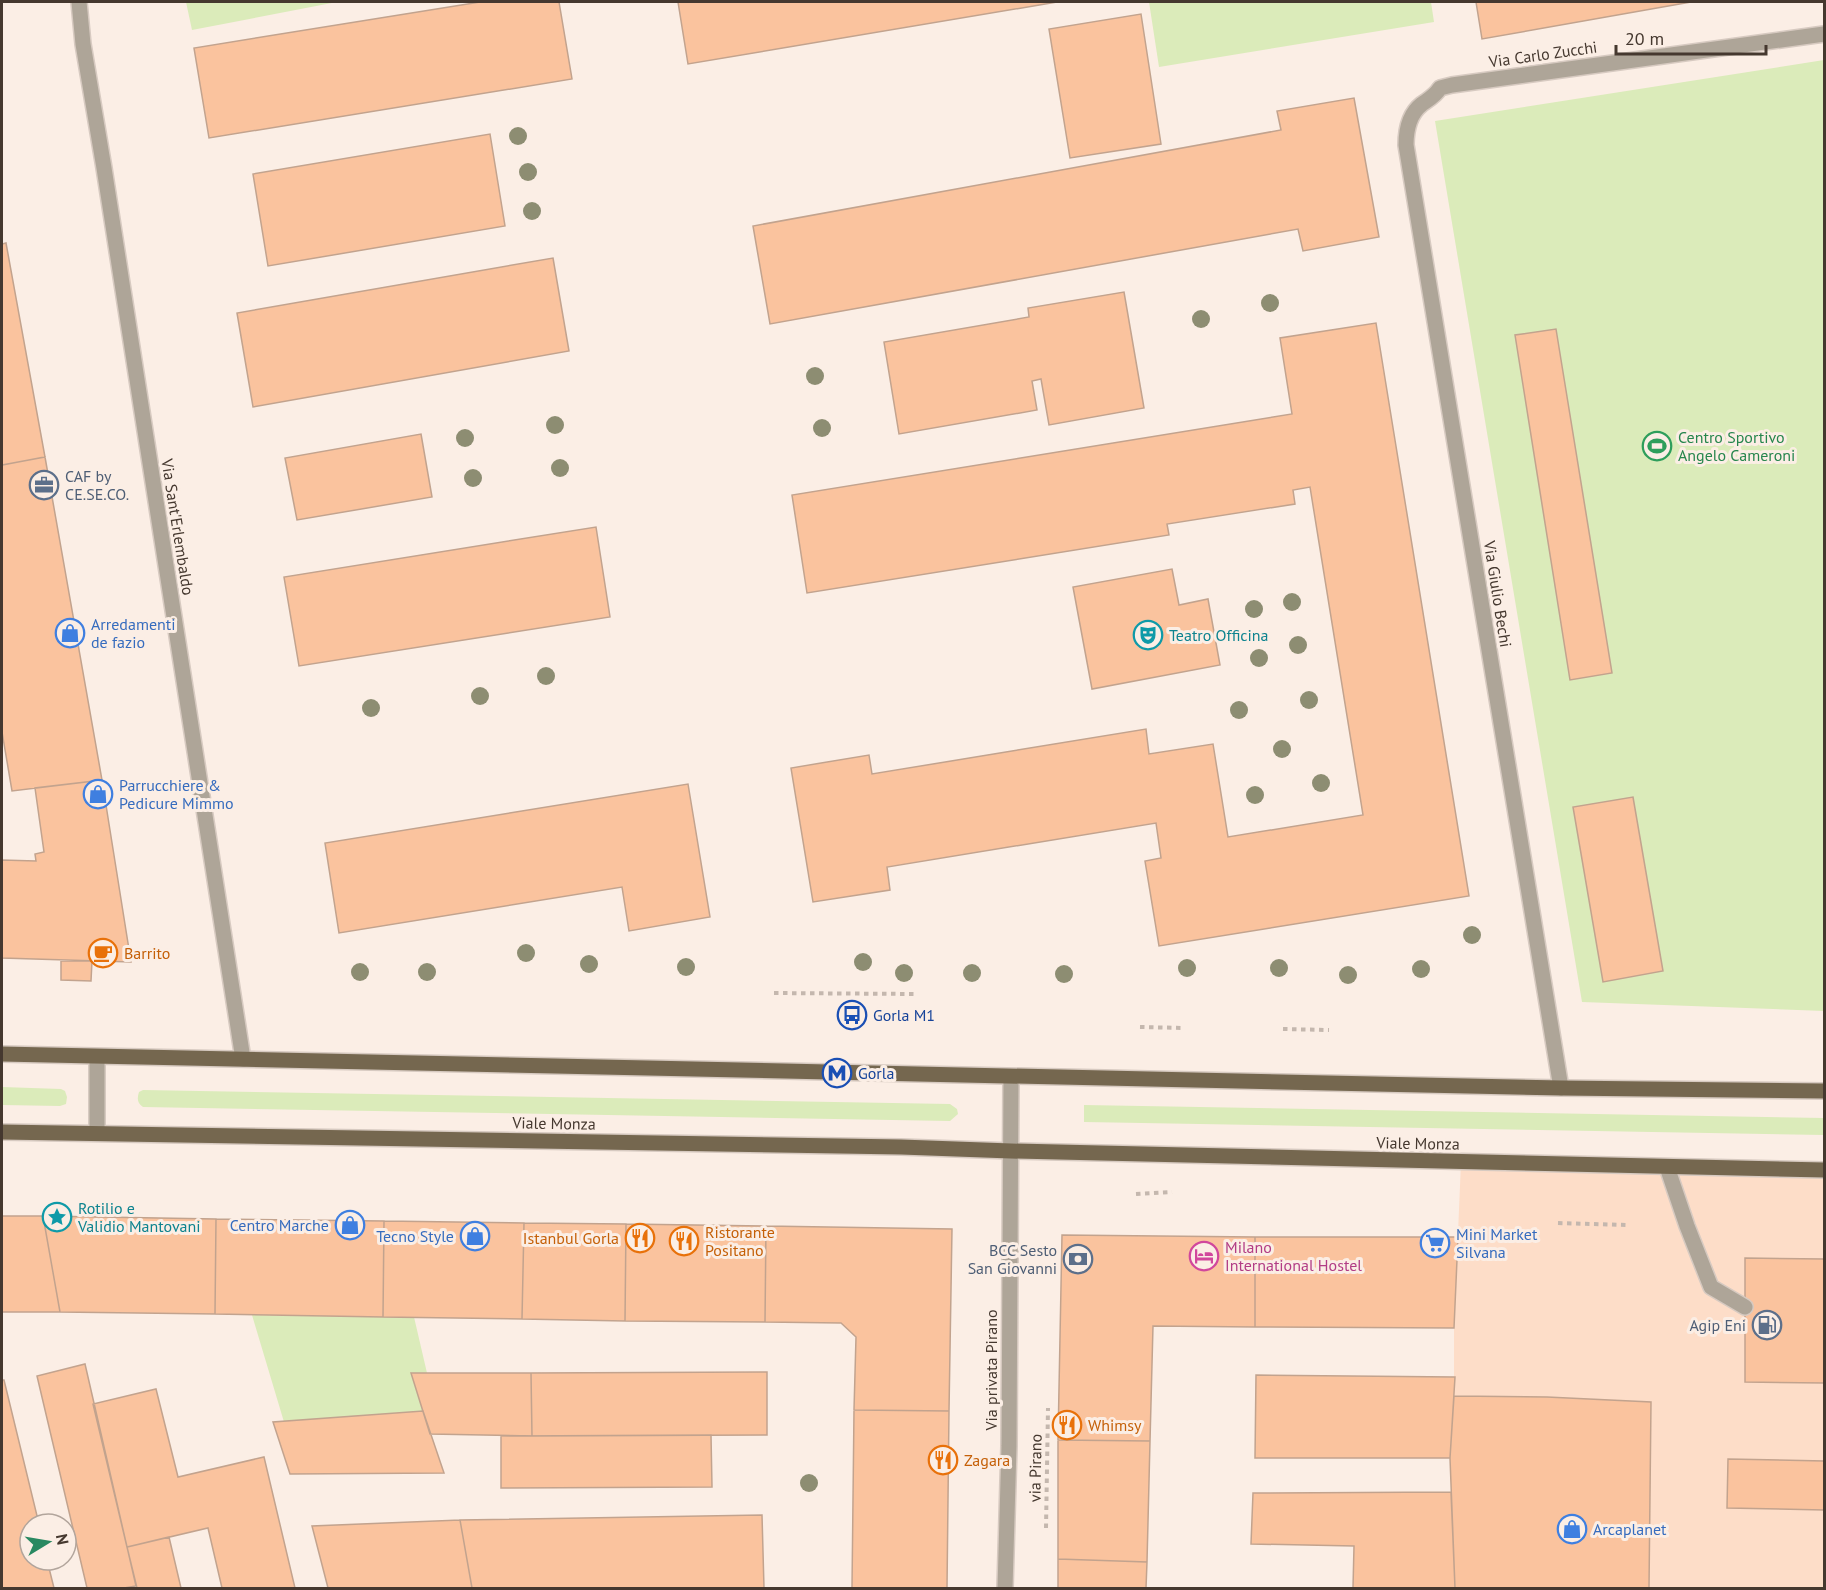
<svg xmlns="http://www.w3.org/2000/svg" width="1826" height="1590" viewBox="0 0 1826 1590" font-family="'PT Sans',sans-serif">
	<rect width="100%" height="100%" fill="#fbeee5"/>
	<path fill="#fdddc8" d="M 1461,1162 L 1824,1170 L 1824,1588 L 1455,1588 L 1450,1458 L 1454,1396 L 1454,1328 Z"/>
	<path fill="#dbebba" d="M 186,2 L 337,2 L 192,30 Z
		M 1149,2 L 1431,2 L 1434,22 L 1159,67 Z
		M 1824,60 L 1824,1011 L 1582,1002 L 1435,121 Z
		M 2,1087 L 61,1089 L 65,1091 L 67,1097 L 66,1104 L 60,1106 L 2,1105 Z
		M 143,1090 L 950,1104 L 957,1109 L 958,1114 L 950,1121 L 143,1107 C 137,1103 137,1098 139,1092 Z
		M 1084,1105 L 1824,1118 L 1824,1135 L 1084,1122 Z
		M 252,1315 L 414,1317 L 427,1373 L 411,1373 L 423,1411 L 284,1422 Z"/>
	<path fill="#fac39e" stroke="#c2a38e" stroke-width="1.5" d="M 480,2 L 559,2 L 572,79 L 209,138 L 194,48 Z
		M 678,2 L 1057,2 L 688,64 Z
		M 1476,2 L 1691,2 L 1482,39 Z
		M 1141,14 L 1161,144 L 1070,158 L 1049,29 Z
		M 1354,98 L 1379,237 L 1303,251 L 1298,229 L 770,324 L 753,226 L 1281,130 L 1277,111 Z
		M 490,134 L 505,226 L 268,266 L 253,174 Z
		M 6,243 L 45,457 L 2,465 L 2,244 Z
		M 553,258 L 569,351 L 253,407 L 237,313 Z
		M 1124,292 L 1144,408 L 1049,425 L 1041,379 L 1032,381 L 1037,410 L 899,434 L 884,342 L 1029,317 L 1028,308 Z
		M 1376,323 L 1469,896 L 1159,946 L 1145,861 L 1161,858 L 1156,823 L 887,867 L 890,890 L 813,902 L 791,768 L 869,755 L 872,774 L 1146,729 L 1149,754 L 1213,744 L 1228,837 L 1363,815 L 1310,487 L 1293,490 L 1295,504 L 1167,524 L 1169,535 L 807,593 L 792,495 L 1292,414 L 1280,338 Z
		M 1556,329 L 1612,673 L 1570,680 L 1515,335 Z
		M 421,434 L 432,497 L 297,520 L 285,458 Z
		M 45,457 L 102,780 L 12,791 L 2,732 L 2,465 Z
		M 596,527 L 610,617 L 299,666 L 284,577 Z
		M 1172,569 L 1179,605 L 1208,599 L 1220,665 L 1092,689 L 1073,587 Z
		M 102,780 L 131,962 L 2,958 L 2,860 L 36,861 L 35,854 L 44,852 L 35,788 Z
		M 688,784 L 710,917 L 629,931 L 622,887 L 339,933 L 325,843 Z
		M 1633,797 L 1663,971 L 1603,982 L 1573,807 Z
		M 61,961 L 92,961 L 91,981 L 61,980 Z
		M 2,1216 L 43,1216 L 60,1312 L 2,1312 Z
		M 43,1216 L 216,1219 L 215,1314 L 60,1312 Z
		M 216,1219 L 384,1221 L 383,1317 L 215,1314 Z
		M 384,1221 L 524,1223 L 522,1319 L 383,1317 Z
		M 524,1223 L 626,1224 L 625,1321 L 522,1319 Z
		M 626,1224 L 766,1226 L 765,1322 L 625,1321 Z
		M 766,1226 L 952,1229 L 949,1411 L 854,1410 L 856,1337 L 841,1323 L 765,1322 Z
		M 1062,1235 L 1255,1237 L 1255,1327 L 1153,1326 L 1150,1441 L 1058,1440 Z
		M 1255,1237 L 1458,1237 L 1454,1328 L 1255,1327 Z
		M 1745,1258 L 1824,1259 L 1824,1383 L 1745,1382 Z
		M 85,1364 L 136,1586 L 124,1588 L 87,1588 L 37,1376 Z
		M 767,1372 L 767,1435 L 532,1436 L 531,1373 Z
		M 411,1373 L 531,1373 L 532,1436 L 430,1434 Z
		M 1256,1375 L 1455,1377 L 1450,1458 L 1255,1458 Z
		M 2,1380 L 4,1380 L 39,1524 L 30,1524 L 30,1560 L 47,1560 L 54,1588 L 2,1588 Z
		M 156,1389 L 178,1477 L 264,1457 L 295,1588 L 222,1588 L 208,1528 L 127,1547 L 93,1404 Z
		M 1454,1396 L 1547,1397 L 1651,1402 L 1649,1588 L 1455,1588 L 1450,1458 Z
		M 854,1410 L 949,1411 L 947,1588 L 852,1588 Z
		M 423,1411 L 444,1473 L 290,1474 L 273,1422 Z
		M 711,1435 L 712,1487 L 501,1488 L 501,1436 Z
		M 1058,1440 L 1150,1441 L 1147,1562 L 1058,1559 Z
		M 1728,1459 L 1824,1461 L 1824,1510 L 1727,1508 Z
		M 1451,1492 L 1455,1588 L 1353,1588 L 1354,1546 L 1251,1544 L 1253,1493 Z
		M 762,1515 L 764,1588 L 472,1588 L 460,1520 Z
		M 460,1520 L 472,1588 L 328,1588 L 312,1526 Z
		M 169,1537 L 181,1588 L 137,1588 L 127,1547 Z
		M 1058,1559 L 1147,1562 L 1146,1588 L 1058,1588 Z"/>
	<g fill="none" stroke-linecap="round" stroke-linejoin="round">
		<g stroke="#d7cac1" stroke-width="18">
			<path id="service" d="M 97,1133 L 97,1057
				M 1667,1167 L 1687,1226 L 1711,1287 L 1745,1307"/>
		</g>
		<g stroke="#d7cac1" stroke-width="18">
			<path id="minor" d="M 79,2 L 83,44 L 104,168 L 243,1059
				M 1561,1088 L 1406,145 C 1406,130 1409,114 1422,104 C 1429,99 1435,96 1440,88 L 1452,85 L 1824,34
				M 1005,1588 L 1009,1446 L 1011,1077"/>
		</g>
		<g stroke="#d7cac1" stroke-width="18">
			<path id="primary" d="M 2,1054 L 1561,1088 L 1824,1091
				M 2,1132 L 901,1147 L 1011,1151 L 1824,1170"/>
		</g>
		<path stroke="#c4b7ae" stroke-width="4" stroke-dasharray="4.5 4.5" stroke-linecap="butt" d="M 774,993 L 916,994
			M 1140,1027 L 1184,1028
			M 1283,1029 L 1329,1030
			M 1136,1194 L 1172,1192
			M 1558,1223 L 1626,1225
			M 1046,1528 L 1048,1408"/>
		<use href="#service" stroke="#aea598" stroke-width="15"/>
		<use href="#minor" stroke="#aea598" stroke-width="15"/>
		<use href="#primary" stroke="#75674f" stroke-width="15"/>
	</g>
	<g fill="#8d8d72">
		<circle cx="518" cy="136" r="9"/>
		<circle cx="528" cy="172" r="9"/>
		<circle cx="532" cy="211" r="9"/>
		<circle cx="1270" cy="303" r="9"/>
		<circle cx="1201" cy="319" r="9"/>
		<circle cx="815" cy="376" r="9"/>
		<circle cx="555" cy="425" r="9"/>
		<circle cx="822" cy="428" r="9"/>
		<circle cx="465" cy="438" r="9"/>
		<circle cx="560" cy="468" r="9"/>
		<circle cx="473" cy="478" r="9"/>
		<circle cx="1292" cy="602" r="9"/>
		<circle cx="1254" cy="609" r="9"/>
		<circle cx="1298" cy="645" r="9"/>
		<circle cx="1259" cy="658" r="9"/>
		<circle cx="546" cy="676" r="9"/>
		<circle cx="480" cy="696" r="9"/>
		<circle cx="1309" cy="700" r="9"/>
		<circle cx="371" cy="708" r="9"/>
		<circle cx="1239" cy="710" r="9"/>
		<circle cx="1282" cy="749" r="9"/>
		<circle cx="1321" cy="783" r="9"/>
		<circle cx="1255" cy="795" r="9"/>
		<circle cx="1472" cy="935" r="9"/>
		<circle cx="526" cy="953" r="9"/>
		<circle cx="863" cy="962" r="9"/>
		<circle cx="589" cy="964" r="9"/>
		<circle cx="686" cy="967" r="9"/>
		<circle cx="1187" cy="968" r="9"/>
		<circle cx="1279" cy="968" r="9"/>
		<circle cx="1421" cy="969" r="9"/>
		<circle cx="360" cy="972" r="9"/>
		<circle cx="427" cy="972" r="9"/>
		<circle cx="904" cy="973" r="9"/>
		<circle cx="972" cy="973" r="9"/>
		<circle cx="1064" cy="974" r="9"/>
		<circle cx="1348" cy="975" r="9"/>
		<circle cx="809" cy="1483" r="9"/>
	</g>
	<defs>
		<g id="stadium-ring" transform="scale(1.5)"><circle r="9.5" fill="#fbeee5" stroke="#2e9e5b" stroke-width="1.5"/><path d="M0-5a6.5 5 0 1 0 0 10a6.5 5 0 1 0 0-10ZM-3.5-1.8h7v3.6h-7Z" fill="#2e9e5b"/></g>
		<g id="office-ring" transform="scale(1.5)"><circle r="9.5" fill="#fbeee5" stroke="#5c6f8a" stroke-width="1.5"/><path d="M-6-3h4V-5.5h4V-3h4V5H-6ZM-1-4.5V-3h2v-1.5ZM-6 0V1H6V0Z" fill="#5c6f8a"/></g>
		<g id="shop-ring" transform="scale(1.5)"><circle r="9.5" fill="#fbeee5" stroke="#3f7fe0" stroke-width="1.5"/><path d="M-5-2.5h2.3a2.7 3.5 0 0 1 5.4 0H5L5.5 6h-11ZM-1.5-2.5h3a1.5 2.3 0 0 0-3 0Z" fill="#3f7fe0"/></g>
		<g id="theatre-ring" transform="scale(1.5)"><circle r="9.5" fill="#fbeee5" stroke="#0f9aa8" stroke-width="1.5"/><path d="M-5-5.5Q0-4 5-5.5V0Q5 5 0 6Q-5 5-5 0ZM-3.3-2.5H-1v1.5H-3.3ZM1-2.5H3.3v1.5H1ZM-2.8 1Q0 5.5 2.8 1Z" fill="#0f9aa8"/></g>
		<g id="cafe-ring" transform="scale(1.5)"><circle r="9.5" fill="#fbeee5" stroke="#e8710a" stroke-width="1.5"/><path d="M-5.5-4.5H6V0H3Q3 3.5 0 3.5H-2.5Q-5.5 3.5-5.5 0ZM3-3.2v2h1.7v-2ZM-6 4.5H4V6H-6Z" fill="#e8710a"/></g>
		<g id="bus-ring" transform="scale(1.5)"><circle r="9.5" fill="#fbeee5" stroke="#1a4fb4" stroke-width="1.5"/><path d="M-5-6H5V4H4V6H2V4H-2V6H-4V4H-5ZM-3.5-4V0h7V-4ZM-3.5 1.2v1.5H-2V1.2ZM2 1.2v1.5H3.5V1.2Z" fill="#1a4fb4"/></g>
		<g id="metro-ring" transform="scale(1.5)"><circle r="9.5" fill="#fbeee5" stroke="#1a4fb4" stroke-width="1.5"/><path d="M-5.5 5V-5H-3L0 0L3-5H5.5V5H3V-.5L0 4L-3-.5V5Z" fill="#1a4fb4"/></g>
		<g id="sight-ring" transform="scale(1.5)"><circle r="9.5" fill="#fbeee5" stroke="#0f9aa8" stroke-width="1.5"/><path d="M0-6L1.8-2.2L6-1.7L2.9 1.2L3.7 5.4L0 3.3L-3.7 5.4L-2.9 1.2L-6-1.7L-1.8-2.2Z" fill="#0f9aa8"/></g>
		<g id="restaurant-ring" transform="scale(1.5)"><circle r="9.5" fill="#fbeee5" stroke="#e8710a" stroke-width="1.5"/><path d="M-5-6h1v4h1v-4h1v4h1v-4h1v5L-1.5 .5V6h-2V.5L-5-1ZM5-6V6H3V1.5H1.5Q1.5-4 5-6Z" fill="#e8710a"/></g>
		<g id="supermarket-ring" transform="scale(1.5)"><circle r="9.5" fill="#fbeee5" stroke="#3f7fe0" stroke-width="1.5"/><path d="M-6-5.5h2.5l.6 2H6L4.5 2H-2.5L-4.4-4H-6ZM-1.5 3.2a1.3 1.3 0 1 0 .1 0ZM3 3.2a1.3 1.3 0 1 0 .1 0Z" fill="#3f7fe0"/></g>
		<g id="hotel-ring" transform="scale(1.5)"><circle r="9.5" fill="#fbeee5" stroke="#d1479c" stroke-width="1.5"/><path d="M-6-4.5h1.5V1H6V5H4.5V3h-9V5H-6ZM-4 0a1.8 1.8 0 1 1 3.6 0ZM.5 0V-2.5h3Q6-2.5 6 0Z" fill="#d1479c"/></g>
		<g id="bank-ring" transform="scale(1.5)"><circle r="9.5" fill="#fbeee5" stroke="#5c6f8a" stroke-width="1.5"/><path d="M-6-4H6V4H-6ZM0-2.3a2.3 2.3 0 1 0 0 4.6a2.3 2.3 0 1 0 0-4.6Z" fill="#5c6f8a"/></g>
		<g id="fuel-ring" transform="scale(1.5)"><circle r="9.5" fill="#fbeee5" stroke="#5c6f8a" stroke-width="1.5"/><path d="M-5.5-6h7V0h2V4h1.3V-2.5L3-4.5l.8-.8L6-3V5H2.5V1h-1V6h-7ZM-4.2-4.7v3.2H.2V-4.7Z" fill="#5c6f8a"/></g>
	</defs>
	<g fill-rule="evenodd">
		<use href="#stadium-ring" x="1657" y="446"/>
		<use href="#office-ring" x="44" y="485"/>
		<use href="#shop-ring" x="70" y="633"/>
		<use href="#theatre-ring" x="1148" y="635"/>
		<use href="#shop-ring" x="98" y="794"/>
		<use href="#cafe-ring" x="103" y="953"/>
		<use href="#bus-ring" x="852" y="1015"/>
		<use href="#metro-ring" x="837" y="1073"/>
		<use href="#sight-ring" x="57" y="1217"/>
		<use href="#shop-ring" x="350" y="1225"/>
		<use href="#shop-ring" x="475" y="1236"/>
		<use href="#restaurant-ring" x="640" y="1238"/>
		<use href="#restaurant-ring" x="684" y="1241"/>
		<use href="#supermarket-ring" x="1435" y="1243"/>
		<use href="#hotel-ring" x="1204" y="1256"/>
		<use href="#bank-ring" x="1078" y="1259"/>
		<use href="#fuel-ring" x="1767" y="1325"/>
		<use href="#restaurant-ring" x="1067" y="1425"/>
		<use href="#restaurant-ring" x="943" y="1460"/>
		<use href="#shop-ring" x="1572" y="1529"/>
	</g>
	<g text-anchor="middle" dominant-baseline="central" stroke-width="6" stroke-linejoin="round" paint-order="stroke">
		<g font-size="16" fill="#45382f" stroke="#fbeee5">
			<text transform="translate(1543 54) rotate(-8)">Via Carlo Zucchi</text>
			<text transform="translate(178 527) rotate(81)">Via Sant'Erlembaldo</text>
			<text transform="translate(1498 594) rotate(81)">Via Giulio Bechi</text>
			<text transform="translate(554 1123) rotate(1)">Viale Monza</text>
			<text transform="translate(1418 1143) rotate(1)">Viale Monza</text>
			<text transform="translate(991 1370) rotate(-90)">Via privata Pirano</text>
			<text transform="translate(1035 1468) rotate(-89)">via Pirano</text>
		</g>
		<g font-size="16" fill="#27864d" stroke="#fbeee5" text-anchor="start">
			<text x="1678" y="437">Centro Sportivo<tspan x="1678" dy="18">Angelo Cameroni</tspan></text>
		</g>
		<g font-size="16" fill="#4e5e75" stroke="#fbeee5" text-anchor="end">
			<text x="65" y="476" text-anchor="start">CAF by<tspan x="65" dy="18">CE.SE.CO.</tspan></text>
			<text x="1057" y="1250">BCC Sesto<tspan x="1057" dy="18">San Giovanni</tspan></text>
			<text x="1746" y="1325">Agip Eni</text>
		</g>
		<g font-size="16" fill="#366cbe" stroke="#fbeee5" text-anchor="start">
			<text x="91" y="624">Arredamenti<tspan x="91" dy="18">de fazio</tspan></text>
			<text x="119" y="785">Parrucchiere &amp;<tspan x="119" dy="18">Pedicure Mimmo</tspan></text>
			<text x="329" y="1225" text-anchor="end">Centro Marche</text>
			<text x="1456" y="1234">Mini Market<tspan x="1456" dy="18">Silvana</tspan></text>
			<text x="454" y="1236" text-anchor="end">Tecno Style</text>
			<text x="1593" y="1529">Arcaplanet</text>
		</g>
		<g font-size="16" fill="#0d838f" stroke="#fbeee5" text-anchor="start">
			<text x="1169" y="635">Teatro Officina</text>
			<text x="78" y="1208">Rotilio e<tspan x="78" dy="18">Validio Mantovani</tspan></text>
		</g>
		<g font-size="16" fill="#c56008" stroke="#fbeee5" text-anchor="start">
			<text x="124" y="953">Barrito</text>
			<text x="705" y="1232">Ristorante<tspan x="705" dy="18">Positano</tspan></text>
			<text x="619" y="1238" text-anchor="end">Istanbul Gorla</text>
			<text x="1088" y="1425">Whimsy</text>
			<text x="964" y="1460">Zagara</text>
		</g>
		<g font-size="16" fill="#164399" stroke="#fbeee5" text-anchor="start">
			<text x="873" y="1015">Gorla M1</text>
			<text x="858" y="1073">Gorla</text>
		</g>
		<g font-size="16" fill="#b23c85" stroke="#fbeee5" text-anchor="start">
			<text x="1225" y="1247">Milano<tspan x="1225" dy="18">International Hostel</tspan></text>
		</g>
	</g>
	<rect width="1826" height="1590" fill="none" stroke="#45382f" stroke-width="6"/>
	<g transform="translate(48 1542) rotate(79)"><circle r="28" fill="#fbeee5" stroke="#b2a59c" stroke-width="1.5"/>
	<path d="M0-4.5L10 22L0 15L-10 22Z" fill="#298961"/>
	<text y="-9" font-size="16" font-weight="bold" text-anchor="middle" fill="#45382f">N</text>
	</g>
	<path d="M1616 45v9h150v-9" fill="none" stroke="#45382f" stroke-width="3"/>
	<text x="1625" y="45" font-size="18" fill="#45382f" stroke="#fbeee5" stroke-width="4.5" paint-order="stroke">20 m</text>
</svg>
